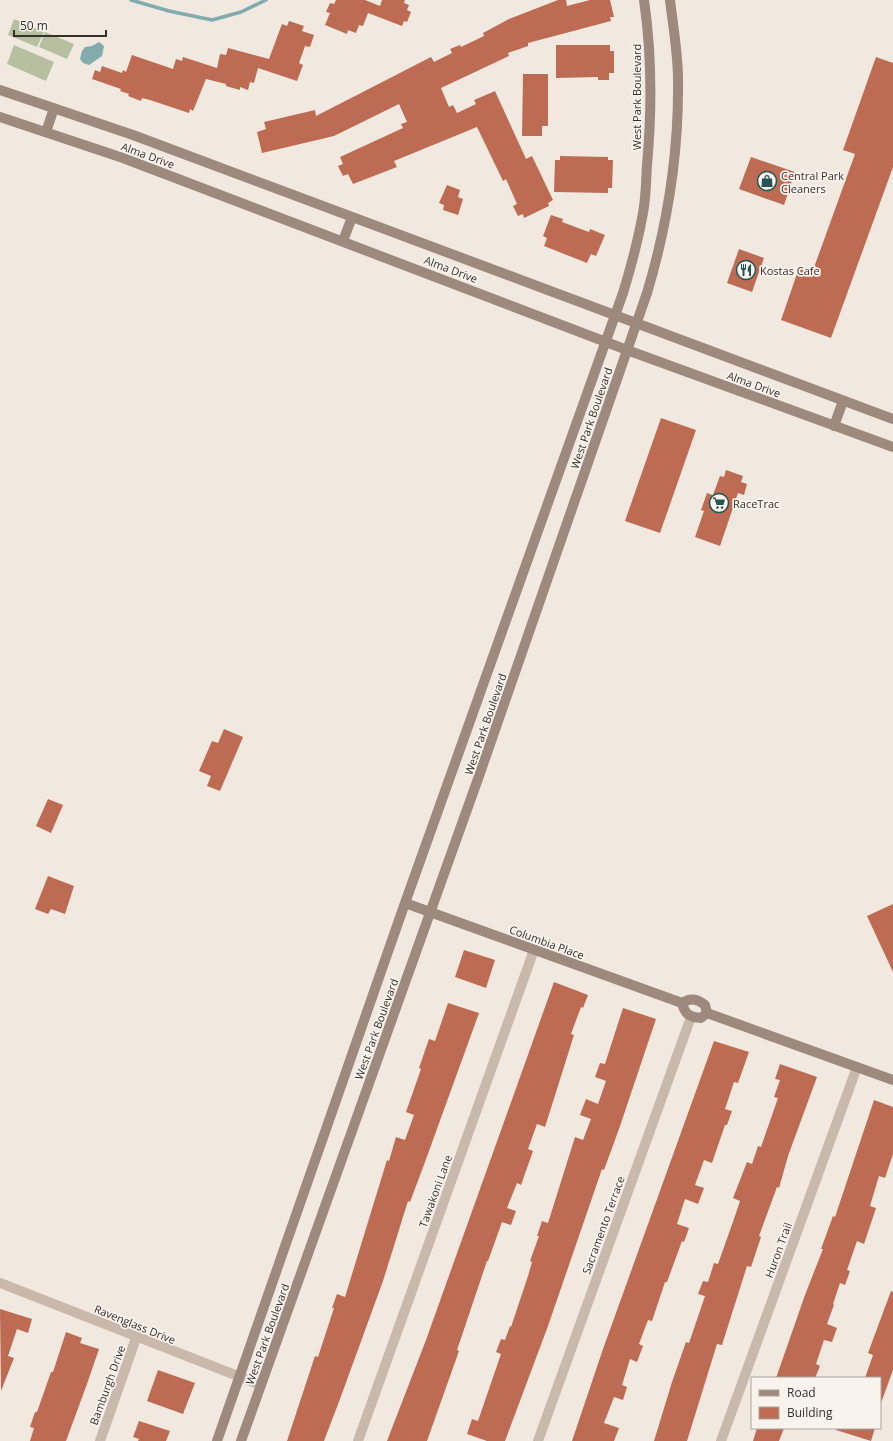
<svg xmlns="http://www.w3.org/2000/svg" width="893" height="1441" viewBox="0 0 893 1441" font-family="'Open Sans',sans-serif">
	<rect width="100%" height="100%" fill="#f1e9e0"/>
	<path fill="#b6c0a1" d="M 14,19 L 44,32 L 37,47 L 8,35 Z
		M 45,32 L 74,44 L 67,59 L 39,47 Z
		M 14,45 L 54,62 L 46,81 L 7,64 Z"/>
	<path fill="#81abac" d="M 99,42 L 104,46 L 102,56 L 89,65 L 83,63 L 80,59 L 82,51 L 85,47 L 92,46 Z"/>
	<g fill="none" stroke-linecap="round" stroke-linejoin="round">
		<path stroke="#81abac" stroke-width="3.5" d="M 131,0 L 169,11 L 212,20 L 241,12 L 266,0"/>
	</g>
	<path fill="#bd6b53" d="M 336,0 L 365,0 L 380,6 L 382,0 L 405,0 L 404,3 L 409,5 L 407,10 L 411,12 L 407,22 L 404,21 L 402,26 L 368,13 L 363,26 L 359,25 L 356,33 L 348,30 L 347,34 L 325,25 L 330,13 L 326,12 L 330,3 L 334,4 Z
		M 558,0 L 566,0 L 567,6 L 590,0 L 610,0 L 614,17 L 610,17 L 611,21 L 528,43 L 528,46 L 508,53 L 509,56 L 441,88 L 449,107 L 453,105 L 457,113 L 476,104 L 474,100 L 495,91 L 526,159 L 532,156 L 553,200 L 548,203 L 549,206 L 524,218 L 523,214 L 518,216 L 513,206 L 517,204 L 506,179 L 503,181 L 477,127 L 394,161 L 397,167 L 353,184 L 348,174 L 343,176 L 338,166 L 343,164 L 340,157 L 403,128 L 401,124 L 407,122 L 399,104 L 334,136 L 262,153 L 257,132 L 266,129 L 264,122 L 315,110 L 316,116 L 431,57 L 434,62 L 452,53 L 450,49 L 460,45 L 461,47 L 484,36 L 483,33 L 509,19 Z
		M 289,21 L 304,26 L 302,31 L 314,35 L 310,47 L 305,46 L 299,63 L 303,65 L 297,81 L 258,68 L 254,83 L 250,82 L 248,90 L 240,87 L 240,90 L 226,86 L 226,84 L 206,79 L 193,111 L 190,109 L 189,113 L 150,100 L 142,98 L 141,101 L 128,96 L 129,94 L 120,91 L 121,89 L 92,79 L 95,70 L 100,72 L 102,66 L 122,73 L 123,70 L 126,72 L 132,55 L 173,69 L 176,59 L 182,61 L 183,57 L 217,68 L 220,54 L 226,55 L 228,48 L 269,59 L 282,24 L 287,26 Z
		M 556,45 L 610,45 L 610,51 L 614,51 L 614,73 L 609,73 L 609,80 L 598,80 L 598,77 L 556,78 Z
		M 876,57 L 893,63 L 893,167 L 831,338 L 781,320 L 799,268 L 812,273 L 855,154 L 843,150 Z
		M 523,74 L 548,74 L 548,126 L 542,126 L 542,136 L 522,136 Z
		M 560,156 L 608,157 L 608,160 L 613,160 L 612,188 L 608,188 L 608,193 L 554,192 L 555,160 L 560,160 Z
		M 751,157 L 795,172 L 784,205 L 739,189 Z
		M 447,185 L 460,190 L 458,197 L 463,199 L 458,215 L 443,210 L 444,205 L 439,203 Z
		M 551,215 L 563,219 L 562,222 L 589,232 L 590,229 L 605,235 L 596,256 L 591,254 L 587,263 L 544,246 L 547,238 L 543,236 Z
		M 739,249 L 764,258 L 752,292 L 727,283 Z
		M 661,418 L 696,430 L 660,533 L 625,521 Z
		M 726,470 L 743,476 L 741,482 L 747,484 L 744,495 L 738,493 L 720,546 L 695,537 L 704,511 L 701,510 L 707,493 L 713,495 L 720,476 L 724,477 Z
		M 224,729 L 243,737 L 220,791 L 207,786 L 211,776 L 199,771 L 212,741 L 218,743 Z
		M 48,799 L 63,805 L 51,833 L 36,826 Z
		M 48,876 L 74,886 L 65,914 L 51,909 L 48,914 L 35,909 Z
		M 893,904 L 893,972 L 867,916 Z
		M 464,950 L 495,960 L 486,988 L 455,977 Z
		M 554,982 L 588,995 L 583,1008 L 581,1007 L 571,1034 L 574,1035 L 545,1127 L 537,1124 L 528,1149 L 533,1151 L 521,1185 L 517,1183 L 507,1208 L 516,1211 L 511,1225 L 502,1222 L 488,1261 L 487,1261 L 457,1350 L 459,1351 L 427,1441 L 387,1441 L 426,1340 Z
		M 448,1003 L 479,1013 L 425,1162 L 410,1202 L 408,1201 L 383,1281 L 340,1399 L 324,1441 L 287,1441 L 315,1356 L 318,1357 L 334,1308 L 332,1308 L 337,1294 L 345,1297 L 387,1160 L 389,1161 L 396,1137 L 405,1140 L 414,1115 L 406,1112 L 421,1069 L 419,1068 L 429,1039 L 435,1041 Z
		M 623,1008 L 656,1019 L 619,1129 L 604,1170 L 602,1169 L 548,1326 L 505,1441 L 487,1441 L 467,1434 L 472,1419 L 478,1421 L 501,1354 L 496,1352 L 501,1339 L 505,1340 L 510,1326 L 511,1327 L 528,1276 L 532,1262 L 530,1261 L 539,1236 L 537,1236 L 542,1221 L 548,1223 L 575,1137 L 583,1140 L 591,1119 L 580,1115 L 586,1099 L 598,1104 L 606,1081 L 595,1077 L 600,1063 L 605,1064 Z
		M 714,1041 L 749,1052 L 738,1083 L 734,1082 L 725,1109 L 732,1111 L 727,1125 L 725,1125 L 712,1163 L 704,1160 L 695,1185 L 704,1188 L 698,1204 L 685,1199 L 677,1224 L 689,1228 L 684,1242 L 682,1241 L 667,1282 L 665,1282 L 652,1321 L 648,1320 L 639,1344 L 643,1346 L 637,1362 L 630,1359 L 622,1385 L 627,1387 L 623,1400 L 614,1397 L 604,1423 L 619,1428 L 614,1441 L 572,1441 L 603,1349 Z
		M 780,1064 L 817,1077 L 788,1156 L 779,1188 L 777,1187 L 759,1236 L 761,1237 L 751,1267 L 747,1266 L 722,1345 L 717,1344 L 687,1441 L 654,1441 L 672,1382 L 686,1342 L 689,1343 L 705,1296 L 698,1294 L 703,1281 L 708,1282 L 714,1263 L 718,1264 L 735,1216 L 740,1201 L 733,1198 L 747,1162 L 752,1164 L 758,1146 L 761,1147 L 778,1098 L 774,1097 L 780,1080 L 775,1079 Z
		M 874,1100 L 893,1107 L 893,1154 L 885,1178 L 879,1176 L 870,1206 L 876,1208 L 864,1244 L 857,1241 L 847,1270 L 850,1271 L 845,1285 L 840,1283 L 833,1304 L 834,1305 L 827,1324 L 837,1328 L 832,1342 L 824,1340 L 816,1364 L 820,1366 L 815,1378 L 776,1378 L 805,1295 L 823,1249 L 821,1249 L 833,1216 L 835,1217 Z
		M 891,1291 L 893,1292 L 893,1370 L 881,1403 L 880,1378 L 865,1378 L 873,1355 L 868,1353 Z
		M 0,1309 L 32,1319 L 28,1333 L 17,1329 L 8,1356 L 14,1358 L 1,1391 Z
		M 66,1332 L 82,1338 L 80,1343 L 99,1349 L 87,1384 L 66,1441 L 30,1441 L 34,1428 L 30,1427 L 35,1412 L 37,1412 L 51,1372 L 53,1372 Z
		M 158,1370 L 195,1383 L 183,1414 L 147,1401 Z
		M 139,1421 L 170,1431 L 166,1441 L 138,1441 L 139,1439 L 133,1437 Z
		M 757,1428 L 784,1428 L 779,1441 L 753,1441 Z
		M 836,1428 L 875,1428 L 871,1441 L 836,1430 Z"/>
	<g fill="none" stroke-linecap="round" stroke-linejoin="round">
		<path stroke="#c9b9ad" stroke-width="10" d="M 0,1283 L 261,1385
			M 100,1441 L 136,1338
			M 358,1441 L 534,950
			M 538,1441 L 691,1017
			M 721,1441 L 857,1067"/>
		<path stroke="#9d897e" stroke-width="10" d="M 0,90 L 133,135 L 893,419
			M 0,117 L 123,158 L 627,350 L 893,447
			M 46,132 L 54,108
			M 343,241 L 352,217
			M 834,426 L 843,401
			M 405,903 L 682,1003
			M 682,1003 C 685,1015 690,1017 701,1018 L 707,1013
			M 682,1003 C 691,997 697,999 705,1005 L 707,1013
			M 707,1013 L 893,1080
			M 217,1441 L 405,903 L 623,293 C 631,267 638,241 643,213 C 646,197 646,181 647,165 C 652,110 652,55 644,0
			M 241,1441 L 479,776 L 647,293 C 668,223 679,152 678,79 C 678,53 673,26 670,0"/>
	</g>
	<defs>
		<g id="shop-ring" transform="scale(1)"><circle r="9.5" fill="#f9f3ed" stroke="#235456" stroke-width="1.5"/><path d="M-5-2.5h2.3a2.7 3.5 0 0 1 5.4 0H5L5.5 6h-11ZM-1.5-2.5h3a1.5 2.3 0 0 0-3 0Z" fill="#235456"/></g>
		<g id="restaurant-ring" transform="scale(1)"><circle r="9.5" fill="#f9f3ed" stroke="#235456" stroke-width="1.5"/><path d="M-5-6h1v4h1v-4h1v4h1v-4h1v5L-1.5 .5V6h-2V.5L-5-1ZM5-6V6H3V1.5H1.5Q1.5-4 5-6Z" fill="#235456"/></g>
		<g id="supermarket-ring" transform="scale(1)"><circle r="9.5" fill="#f9f3ed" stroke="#235456" stroke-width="1.5"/><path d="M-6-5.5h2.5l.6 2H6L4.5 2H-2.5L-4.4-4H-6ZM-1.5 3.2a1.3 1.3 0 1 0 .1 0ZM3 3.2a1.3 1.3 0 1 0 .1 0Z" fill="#235456"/></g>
	</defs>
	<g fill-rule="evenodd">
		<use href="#shop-ring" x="767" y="181"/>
		<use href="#restaurant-ring" x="746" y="270"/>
		<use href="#supermarket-ring" x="719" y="503"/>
	</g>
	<g text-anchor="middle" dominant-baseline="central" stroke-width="3.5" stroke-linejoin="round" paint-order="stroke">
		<g font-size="11" fill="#382f2b" stroke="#f9f3ed">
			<text transform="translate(636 97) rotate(-90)">West Park Boulevard</text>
			<text transform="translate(148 155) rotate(20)">Alma Drive</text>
			<text transform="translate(451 269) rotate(21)">Alma Drive</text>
			<text transform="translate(754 384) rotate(20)">Alma Drive</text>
			<text transform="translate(591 418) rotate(-71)">West Park Boulevard</text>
			<text transform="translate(485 724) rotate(-71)">West Park Boulevard</text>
			<text transform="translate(547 942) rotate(20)">Columbia Place</text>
			<text transform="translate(376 1029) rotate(-70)">West Park Boulevard</text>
			<text transform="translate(435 1191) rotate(-70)">Tawakoni Lane</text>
			<text transform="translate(603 1225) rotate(-70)">Sacramento Terrace</text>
			<text transform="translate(778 1250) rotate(-70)">Huron Trail</text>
			<text transform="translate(135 1324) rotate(22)">Ravenglass Drive</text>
			<text transform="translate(267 1334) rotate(-70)">West Park Boulevard</text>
			<text transform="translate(107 1385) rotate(-70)">Bamburgh Drive</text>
		</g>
		<g font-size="11" fill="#382f2b" stroke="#f9f3ed" text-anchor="start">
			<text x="781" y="175">Central Park<tspan x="781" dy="13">Cleaners</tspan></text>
			<text x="760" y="270">Kostas Cafe</text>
			<text x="733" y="503">RaceTrac</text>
		</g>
	</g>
	<rect x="751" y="1377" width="130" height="52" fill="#f9f3ed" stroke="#aca59f"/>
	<rect x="759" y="1390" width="20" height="6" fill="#9d897e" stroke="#aca59f"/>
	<text x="787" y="1397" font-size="12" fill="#382f2b">Road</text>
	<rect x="759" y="1407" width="20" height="12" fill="#bd6b53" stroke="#aca59f"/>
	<text x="787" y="1417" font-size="12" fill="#382f2b">Building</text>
	<path d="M14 30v6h92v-6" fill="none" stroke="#382f2b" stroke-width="2"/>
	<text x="20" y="30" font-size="12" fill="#382f2b" stroke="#f9f3ed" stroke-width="3" paint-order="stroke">50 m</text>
</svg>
